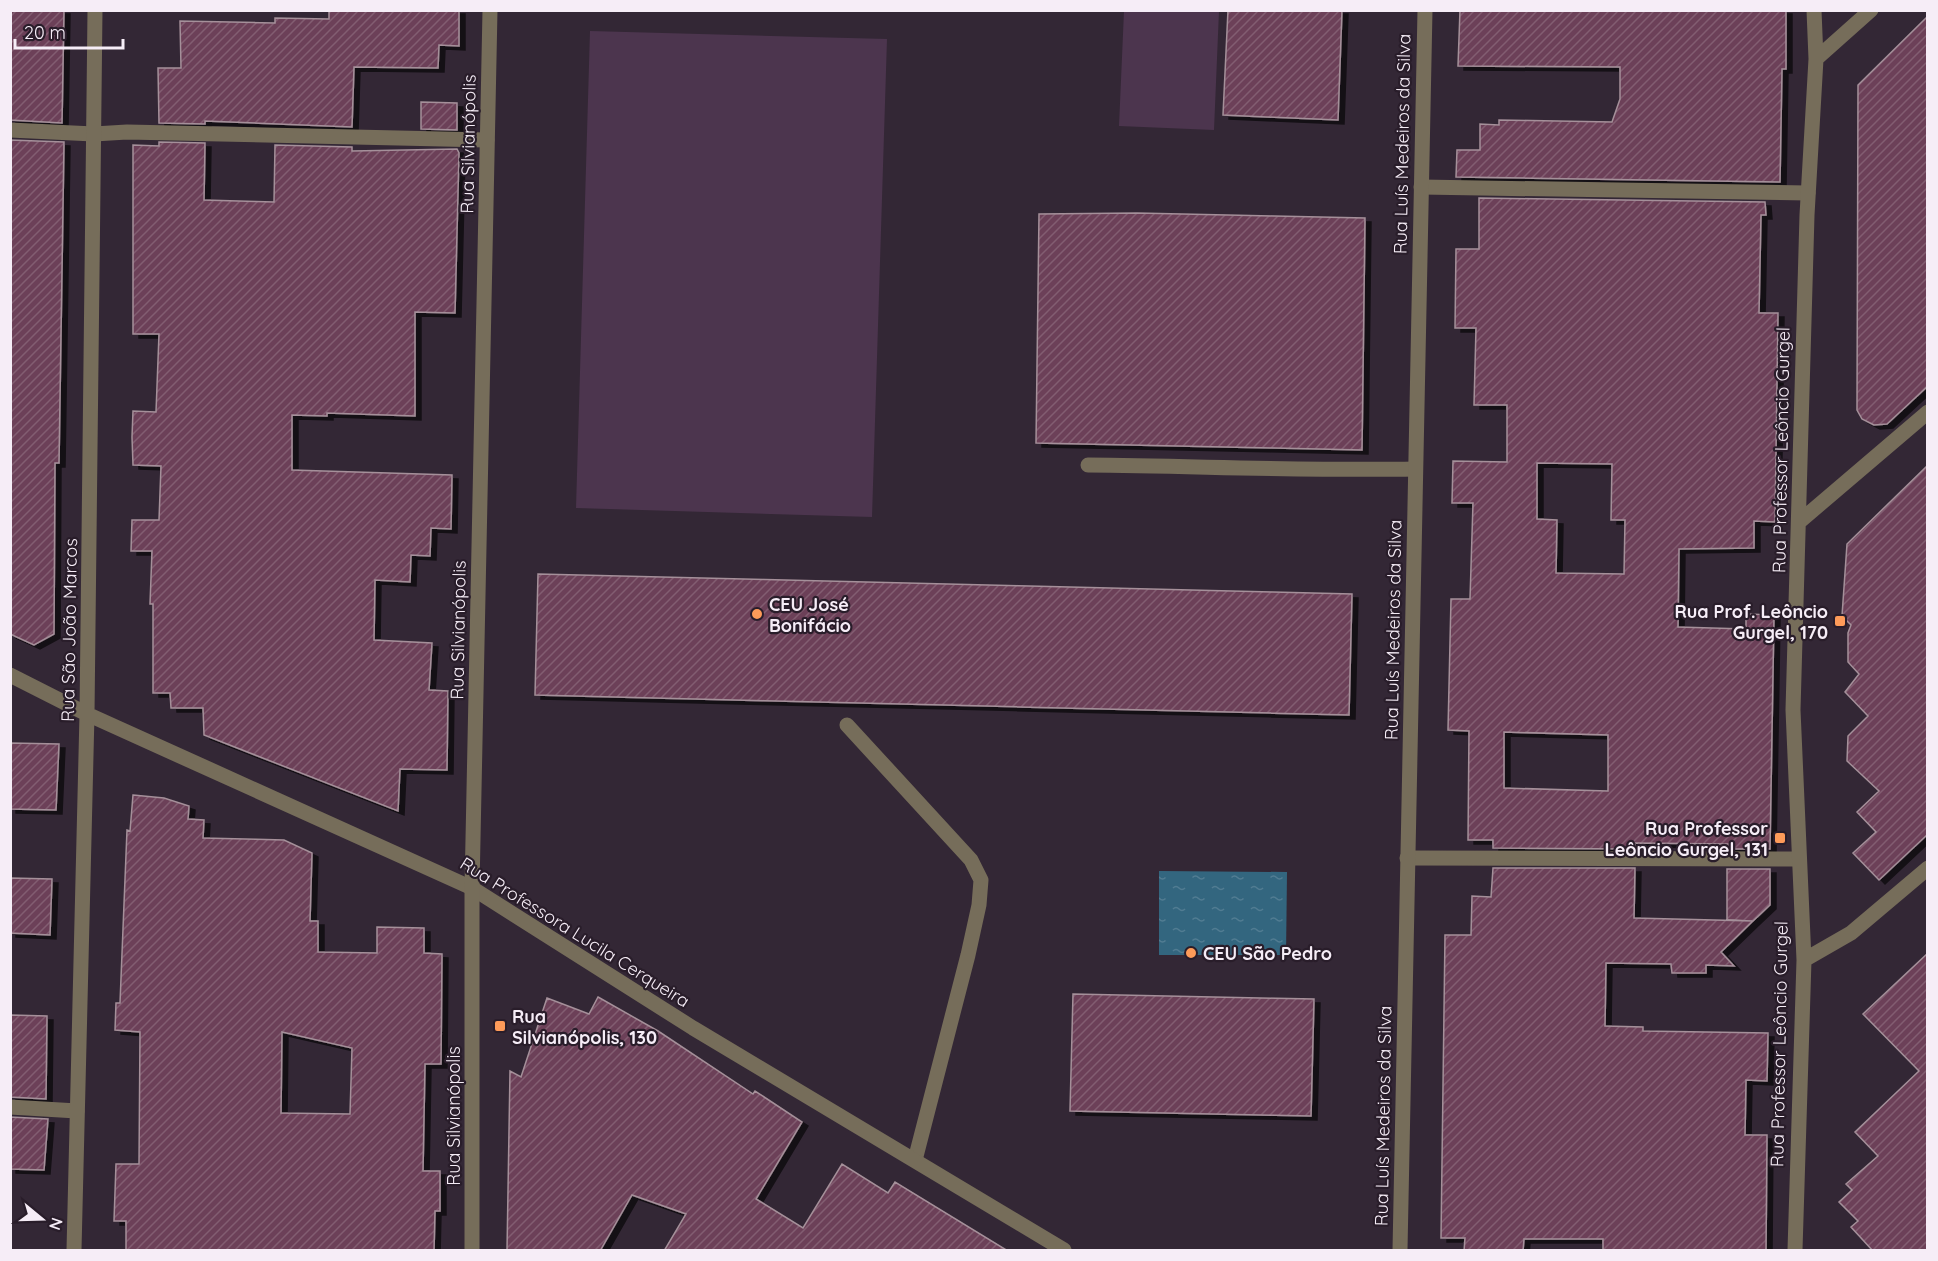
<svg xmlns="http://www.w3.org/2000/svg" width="1938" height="1261" viewBox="0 0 1938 1261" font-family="Quicksand,sans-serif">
	<defs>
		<pattern id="water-ripples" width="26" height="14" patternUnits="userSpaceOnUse" patternTransform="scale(1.5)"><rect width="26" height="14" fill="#33667f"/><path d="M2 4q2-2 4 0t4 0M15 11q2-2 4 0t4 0" fill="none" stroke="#517c92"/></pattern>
		<pattern id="building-hatch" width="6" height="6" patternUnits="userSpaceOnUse" patternTransform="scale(1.5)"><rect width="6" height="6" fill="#6c4158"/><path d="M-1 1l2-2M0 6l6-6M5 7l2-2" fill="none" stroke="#825d71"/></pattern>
		<filter id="shadow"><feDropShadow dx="6" dy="4" stdDeviation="0" flood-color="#0009"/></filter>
	</defs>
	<rect width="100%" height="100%" fill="#332735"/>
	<path fill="#4c354e" d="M 1124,11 L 1219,11 L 1214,130 L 1119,126 Z
		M 590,31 L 887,39 L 872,517 L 576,508 Z"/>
	<path fill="url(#water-ripples)" d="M 1159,871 L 1287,872 L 1286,955 L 1159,955 Z"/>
	<path fill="url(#building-hatch)" stroke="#a5909a" stroke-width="1.5" fill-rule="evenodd" filter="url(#shadow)" d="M 10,10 L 64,10 L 62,123 L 10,120 Z
		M 329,10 L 459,10 L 459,46 L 439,45 L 438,68 L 354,67 L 352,127 L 205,121 L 205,124 L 159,123 L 158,68 L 181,68 L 180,21 L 275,23 L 275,18 L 329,19 Z
		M 1228,10 L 1342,10 L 1338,120 L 1223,115 Z
		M 1460,10 L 1786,10 L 1786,69 L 1782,69 L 1780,182 L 1456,177 L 1457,150 L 1480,150 L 1480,124 L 1499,125 L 1499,120 L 1612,122 L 1620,99 L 1620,67 L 1458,66 Z
		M 1928,16 L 1928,386 L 1887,424 L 1874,425 L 1862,419 L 1857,410 L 1858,85 Z
		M 421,102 L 457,103 L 457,130 L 421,129 Z
		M 10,140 L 64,142 L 59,463 L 55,463 L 54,634 L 34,645 L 10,634 Z
		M 159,142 L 205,143 L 204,200 L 274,202 L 275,145 L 352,147 L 352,151 L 457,149 L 459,153 L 455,313 L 415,312 L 415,416 L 327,413 L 327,416 L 292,415 L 292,470 L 452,475 L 451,529 L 431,528 L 430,556 L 411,555 L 410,582 L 375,580 L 374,640 L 432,643 L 429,690 L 448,691 L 447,770 L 400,769 L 398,811 L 204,735 L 203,708 L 171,708 L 170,693 L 153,693 L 153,604 L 150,604 L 152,551 L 131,551 L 132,520 L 159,520 L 161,466 L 133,465 L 132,437 L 133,411 L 156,412 L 159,334 L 133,334 L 133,145 L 159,146 Z
		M 1479,198 L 1765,202 L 1766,215 L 1761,215 L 1759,313 L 1778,313 L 1775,522 L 1754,521 L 1754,548 L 1679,549 L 1678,627 L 1746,629 L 1746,614 L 1774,615 L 1770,849 L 1728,849 L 1728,844 L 1635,843 L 1635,849 L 1493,848 L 1493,840 L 1468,840 L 1469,731 L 1448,730 L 1451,599 L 1470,599 L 1473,503 L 1452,503 L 1453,461 L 1507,462 L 1507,405 L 1474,405 L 1476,328 L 1455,328 L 1456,249 L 1479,249 ZM 1537,463 L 1612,464 L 1611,520 L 1625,520 L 1624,574 L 1556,573 L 1557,520 L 1537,519 ZM 1504,732 L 1608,735 L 1608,791 L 1504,788 Z
		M 1137,213 L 1365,218 L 1362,450 L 1036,443 L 1039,214 Z
		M 1928,465 L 1928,834 L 1879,880 L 1853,853 L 1876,832 L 1857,812 L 1879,791 L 1847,761 L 1848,736 L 1868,716 L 1845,692 L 1859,674 L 1848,662 L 1848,633 L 1851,625 L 1842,616 L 1847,544 Z
		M 538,574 L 1352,594 L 1349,715 L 535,695 Z
		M 10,743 L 59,744 L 56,810 L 10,809 Z
		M 133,795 L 164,798 L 189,806 L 188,819 L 204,820 L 203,838 L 284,840 L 312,853 L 310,921 L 318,921 L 318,952 L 377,953 L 377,927 L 424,928 L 424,953 L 442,954 L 441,1064 L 425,1064 L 423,1171 L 440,1171 L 440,1211 L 435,1211 L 434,1251 L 126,1251 L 126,1221 L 114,1221 L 116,1164 L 139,1164 L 140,1032 L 115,1030 L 116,1003 L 120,1003 L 127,830 L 130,831 ZM 282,1032 L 352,1048 L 350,1114 L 281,1113 Z
		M 1493,868 L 1635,868 L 1634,918 L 1753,921 L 1721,952 L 1734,966 L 1706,965 L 1706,973 L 1672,973 L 1671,964 L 1606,963 L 1605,1026 L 1643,1027 L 1643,1031 L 1768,1033 L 1767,1081 L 1746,1080 L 1745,1135 L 1767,1135 L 1766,1251 L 1603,1251 L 1603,1239 L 1524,1239 L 1523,1251 L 1464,1251 L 1465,1238 L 1441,1238 L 1445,935 L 1471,935 L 1472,896 L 1491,897 Z
		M 1727,869 L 1770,869 L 1770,905 L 1753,921 L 1727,920 Z
		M 10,878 L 52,879 L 50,935 L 10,933 Z
		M 1928,953 L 1928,1251 L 1873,1251 L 1851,1227 L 1858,1221 L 1839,1202 L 1852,1190 L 1846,1184 L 1878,1156 L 1855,1132 L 1919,1071 L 1863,1014 Z
		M 1073,994 L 1314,999 L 1311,1116 L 1070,1111 Z
		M 598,997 L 658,1031 L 753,1094 L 755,1091 L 802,1122 L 756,1199 L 803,1228 L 842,1164 L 888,1193 L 895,1182 L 1008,1251 L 664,1251 L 686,1214 L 632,1195 L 600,1251 L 507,1251 L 510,1071 L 521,1077 L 547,998 L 589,1014 Z
		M 10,1015 L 47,1016 L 46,1099 L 10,1097 Z
		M 10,1117 L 48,1119 L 44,1170 L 10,1169 Z"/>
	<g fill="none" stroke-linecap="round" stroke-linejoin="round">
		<path stroke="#766d5a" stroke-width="15" d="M 10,130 L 94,134 L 127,132 L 487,140
			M 1421,187 L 1808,193
			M 1088,465 C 1197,466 1306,471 1415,469
			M 847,725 L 971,860 L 981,880 L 979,905 L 968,955 L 915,1160
			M 1407,858 L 1798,859
			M 10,1107 L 77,1111"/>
		<path stroke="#766d5a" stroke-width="15" d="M 1816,59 L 1871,10
			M 1799,522 L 1928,412
			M 10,675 L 87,714 L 472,888 L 693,1028 L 1064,1250
			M 1804,960 L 1851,933 L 1928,868
			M 74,1250 L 87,714 L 95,10
			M 1400,1250 L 1425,10
			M 1795,1250 L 1804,960 L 1793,710 L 1807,215 L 1816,59 L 1814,10"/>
		<path stroke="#766d5a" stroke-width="15" d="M 472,1250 L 472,888 L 490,10"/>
	</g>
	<g fill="#fe9b59" stroke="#291d2a" stroke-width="2">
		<circle cx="757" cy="614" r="6"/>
		<rect x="1834" y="615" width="12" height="12" rx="3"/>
		<rect x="1774" y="832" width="12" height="12" rx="3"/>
		<circle cx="1191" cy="953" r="6"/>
		<rect x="494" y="1020" width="12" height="12" rx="3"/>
	</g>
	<g text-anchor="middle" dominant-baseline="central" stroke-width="4.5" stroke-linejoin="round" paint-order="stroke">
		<g font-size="18" fill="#f6edf7" stroke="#291d2a">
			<text transform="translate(468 144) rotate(-89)">Rua Silvianópolis</text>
			<text transform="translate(1402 144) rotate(-89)">Rua Luís Medeiros da Silva</text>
			<text transform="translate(1781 450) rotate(-89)">Rua Professor Leôncio Gurgel</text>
			<text transform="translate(69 630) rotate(-89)">Rua São João Marcos</text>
			<text transform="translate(458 630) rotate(-89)">Rua Silvianópolis</text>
			<text transform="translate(1393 630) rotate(-89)">Rua Luís Medeiros da Silva</text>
			<text transform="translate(575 932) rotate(32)">Rua Professora Lucila Cerqueira</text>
			<text transform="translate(1779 1044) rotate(-89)">Rua Professor Leôncio Gurgel</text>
			<text transform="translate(453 1116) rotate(-90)">Rua Silvianópolis</text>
			<text transform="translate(1383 1116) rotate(-89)">Rua Luís Medeiros da Silva</text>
		</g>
		<g font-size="18" font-weight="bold" fill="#f6edf7" stroke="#291d2a" text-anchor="start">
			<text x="769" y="604">CEU José<tspan x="769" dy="21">Bonifácio</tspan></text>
			<text x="1828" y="611" text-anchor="end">Rua Prof. Leôncio<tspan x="1828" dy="21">Gurgel, 170</tspan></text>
			<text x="1768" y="828" text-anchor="end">Rua Professor<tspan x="1768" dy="21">Leôncio Gurgel, 131</tspan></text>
			<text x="1203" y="953">CEU São Pedro</text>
			<text x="512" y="1016">Rua<tspan x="512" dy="21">Silvianópolis, 130</tspan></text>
		</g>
	</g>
	<rect width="1938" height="1261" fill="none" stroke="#f6edf7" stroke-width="24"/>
	<g transform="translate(42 1219) rotate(109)" stroke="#291d2a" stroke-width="4.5" paint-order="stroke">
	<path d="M0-4.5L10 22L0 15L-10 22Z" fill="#f6edf7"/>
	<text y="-9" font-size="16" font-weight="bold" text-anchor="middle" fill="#f6edf7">N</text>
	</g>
	<path d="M15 39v9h108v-9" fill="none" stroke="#f6edf7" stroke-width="3"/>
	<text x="24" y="39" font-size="18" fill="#f6edf7" stroke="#291d2a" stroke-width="4.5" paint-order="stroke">20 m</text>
</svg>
